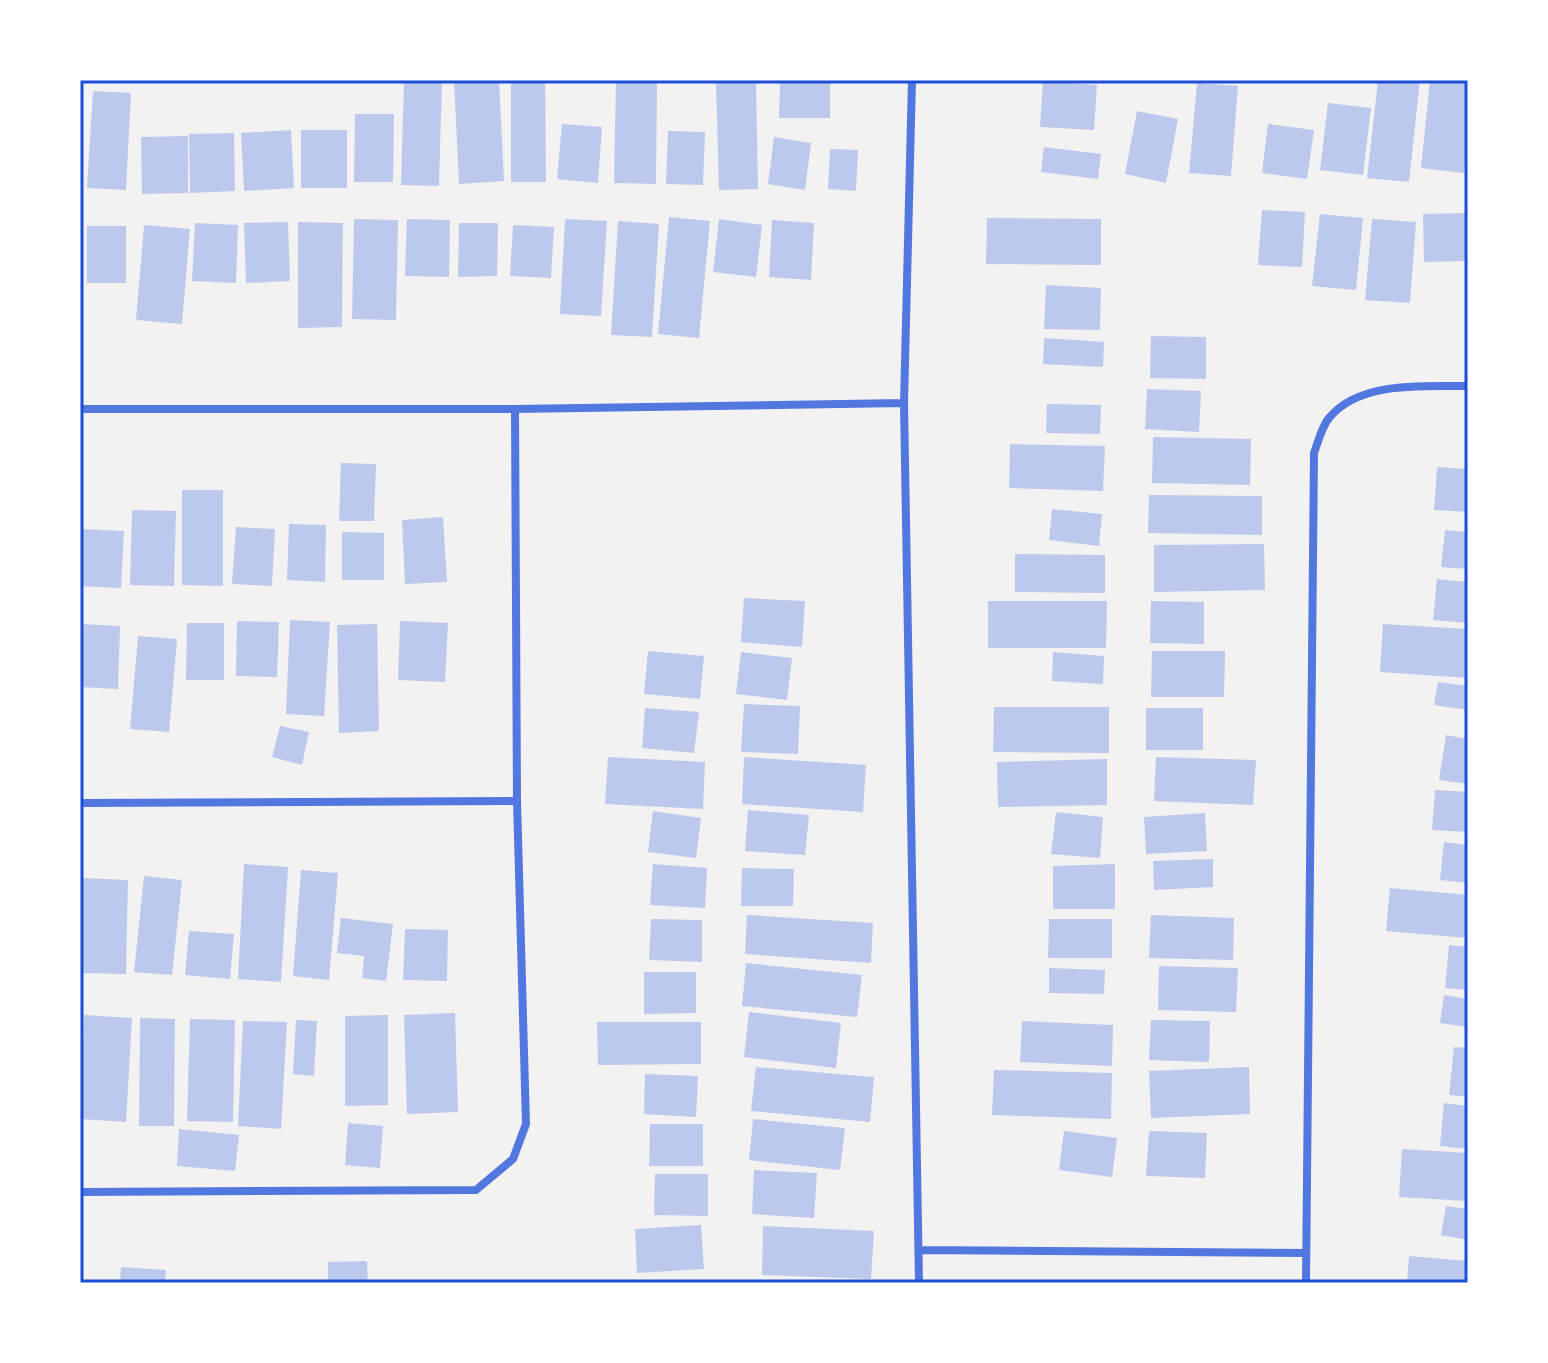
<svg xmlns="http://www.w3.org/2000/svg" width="1548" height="1363" viewBox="0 0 1548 1363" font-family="Commissioner,sans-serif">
	<rect width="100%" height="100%" fill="#f2f2f2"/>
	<path fill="#bdc9ec" d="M 404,80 L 442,80 L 439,186 L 401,185 Z
		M 454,80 L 499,80 L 504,181 L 459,184 Z
		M 511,80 L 545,80 L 546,182 L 511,182 Z
		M 616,80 L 657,80 L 656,184 L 614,183 Z
		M 716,80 L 756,80 L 758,189 L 719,190 Z
		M 780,80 L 830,80 L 830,118 L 779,118 Z
		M 1378,80 L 1420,80 L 1409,182 L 1367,178 Z
		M 1430,80 L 1468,80 L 1468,136 L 1464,173 L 1421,168 Z
		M 1043,81 L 1097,85 L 1094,130 L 1040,127 Z
		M 1197,83 L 1238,86 L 1231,176 L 1189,173 Z
		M 93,91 L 131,93 L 126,190 L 87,188 Z
		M 1328,103 L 1371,108 L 1363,175 L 1320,170 Z
		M 1137,111 L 1178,119 L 1166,183 L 1125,174 Z
		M 355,114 L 394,114 L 393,182 L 354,182 Z
		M 562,124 L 602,127 L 598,183 L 557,179 Z
		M 1268,124 L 1314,130 L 1307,179 L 1262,173 Z
		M 291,130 L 294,188 L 244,191 L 241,133 Z
		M 301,130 L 347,130 L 347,188 L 301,188 Z
		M 668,131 L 705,132 L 703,185 L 666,184 Z
		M 234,133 L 235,191 L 190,193 L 189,134 Z
		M 188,136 L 188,193 L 142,194 L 141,137 Z
		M 774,137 L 811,143 L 805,190 L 768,184 Z
		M 1044,147 L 1101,154 L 1098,179 L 1041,172 Z
		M 830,149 L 858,150 L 856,191 L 828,189 Z
		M 1262,210 L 1305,212 L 1302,267 L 1258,265 Z
		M 1465,213 L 1465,261 L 1424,262 L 1423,214 Z
		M 1320,214 L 1363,218 L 1356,290 L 1312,286 Z
		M 669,217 L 710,221 L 699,338 L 658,334 Z
		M 987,218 L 1101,219 L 1101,265 L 986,264 Z
		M 354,219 L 398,220 L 396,320 L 352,319 Z
		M 407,219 L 450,220 L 449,277 L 405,276 Z
		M 565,219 L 607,221 L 601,316 L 560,314 Z
		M 719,219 L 762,225 L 756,277 L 713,272 Z
		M 1372,219 L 1416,222 L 1410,303 L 1365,300 Z
		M 772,220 L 814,223 L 811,280 L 769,277 Z
		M 618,221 L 659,224 L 652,337 L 611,335 Z
		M 288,222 L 290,281 L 246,283 L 244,223 Z
		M 298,222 L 343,223 L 342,327 L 298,328 Z
		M 195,223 L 238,225 L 236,283 L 192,281 Z
		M 459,223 L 498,223 L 497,276 L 458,277 Z
		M 144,225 L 190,229 L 182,324 L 136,320 Z
		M 513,225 L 554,227 L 551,278 L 510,276 Z
		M 87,226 L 126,226 L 126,283 L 87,283 Z
		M 1046,285 L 1101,288 L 1100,330 L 1044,329 Z
		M 1151,336 L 1206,337 L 1206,379 L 1150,378 Z
		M 1044,338 L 1104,342 L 1103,367 L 1043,364 Z
		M 1147,389 L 1201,391 L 1199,432 L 1145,429 Z
		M 1047,404 L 1101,405 L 1100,434 L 1046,433 Z
		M 1153,437 L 1251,439 L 1250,485 L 1152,483 Z
		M 1010,444 L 1105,446 L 1103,491 L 1009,488 Z
		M 341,463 L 376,464 L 374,521 L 339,521 Z
		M 1437,467 L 1468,469 L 1468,512 L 1434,510 Z
		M 182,490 L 223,490 L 223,586 L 182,585 Z
		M 1149,495 L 1262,496 L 1262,535 L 1148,533 Z
		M 1052,509 L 1102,514 L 1099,546 L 1049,540 Z
		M 132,510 L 176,511 L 174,586 L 130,585 Z
		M 443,517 L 447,582 L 405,584 L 402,520 Z
		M 289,524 L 326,525 L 325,582 L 287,580 Z
		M 236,527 L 275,529 L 272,586 L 232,584 Z
		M 80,529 L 124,531 L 121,588 L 80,586 Z
		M 1445,530 L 1468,532 L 1468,569 L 1441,567 Z
		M 342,532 L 384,533 L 384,580 L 342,580 Z
		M 1264,544 L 1265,590 L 1154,592 L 1154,545 Z
		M 1015,554 L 1105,555 L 1105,593 L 1015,592 Z
		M 1437,579 L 1468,582 L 1468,623 L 1433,620 Z
		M 744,598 L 805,601 L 802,647 L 741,642 Z
		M 988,601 L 1107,601 L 1106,648 L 988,648 Z
		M 1151,601 L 1204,602 L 1204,644 L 1150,643 Z
		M 290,620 L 330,622 L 324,716 L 286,714 Z
		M 237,621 L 279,622 L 277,677 L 236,676 Z
		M 400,621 L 448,623 L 445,682 L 398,680 Z
		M 187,623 L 224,623 L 224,680 L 186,680 Z
		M 81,624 L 120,626 L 118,689 L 80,687 Z
		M 377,624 L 379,731 L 339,733 L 337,625 Z
		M 1383,624 L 1468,629 L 1468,678 L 1380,672 Z
		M 138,636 L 177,639 L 169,732 L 130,729 Z
		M 648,651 L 704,656 L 700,699 L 644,694 Z
		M 1152,651 L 1225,651 L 1224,697 L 1151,697 Z
		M 741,652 L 792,658 L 787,700 L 736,694 Z
		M 1053,652 L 1104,656 L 1103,684 L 1052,681 Z
		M 1438,682 L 1468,686 L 1468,710 L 1434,705 Z
		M 744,704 L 800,706 L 798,754 L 741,752 Z
		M 994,707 L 1109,707 L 1109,753 L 993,752 Z
		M 645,708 L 699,712 L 694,753 L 642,748 Z
		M 1146,708 L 1203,708 L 1203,750 L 1146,750 Z
		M 280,726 L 309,732 L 302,765 L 272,757 Z
		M 1446,735 L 1468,739 L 1468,784 L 1439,780 Z
		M 608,757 L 705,762 L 703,809 L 605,804 Z
		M 744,757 L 866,765 L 863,812 L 742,804 Z
		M 1156,757 L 1256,760 L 1253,805 L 1154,801 Z
		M 1107,759 L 1107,805 L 998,807 L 997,762 Z
		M 1435,790 L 1468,792 L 1468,832 L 1432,830 Z
		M 748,810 L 809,815 L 805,855 L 745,851 Z
		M 653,811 L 701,818 L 696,858 L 648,852 Z
		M 1056,812 L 1103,817 L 1100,858 L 1051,854 Z
		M 1205,813 L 1207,851 L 1146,854 L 1144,817 Z
		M 1444,842 L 1468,845 L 1468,883 L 1440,880 Z
		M 1213,859 L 1213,887 L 1154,890 L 1153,861 Z
		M 244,864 L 288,867 L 281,982 L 238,979 Z
		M 653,864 L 707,868 L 705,908 L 650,905 Z
		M 1115,864 L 1115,909 L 1053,909 L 1053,866 Z
		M 742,868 L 794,869 L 793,906 L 741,906 Z
		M 301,870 L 338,873 L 329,980 L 293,976 Z
		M 144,876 L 182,880 L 172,975 L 134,972 Z
		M 83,878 L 128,880 L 126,974 L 81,973 Z
		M 1390,888 L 1468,895 L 1468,938 L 1386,931 Z
		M 747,915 L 873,923 L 871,963 L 745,954 Z
		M 1151,915 L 1234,918 L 1233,960 L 1149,958 Z
		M 341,918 L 393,924 L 386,981 L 362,978 L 364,956 L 337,953 Z
		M 651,919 L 702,920 L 702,962 L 649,960 Z
		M 1049,919 L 1112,919 L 1112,958 L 1048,958 Z
		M 405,929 L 448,930 L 447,981 L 403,980 Z
		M 189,931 L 234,934 L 230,979 L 185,975 Z
		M 1449,945 L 1468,947 L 1468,990 L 1445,988 Z
		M 746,963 L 862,975 L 857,1017 L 742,1006 Z
		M 1159,966 L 1238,968 L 1236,1012 L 1158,1010 Z
		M 1049,968 L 1105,970 L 1104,994 L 1049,993 Z
		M 644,972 L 696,972 L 696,1013 L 644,1014 Z
		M 1444,995 L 1468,999 L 1468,1027 L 1440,1023 Z
		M 749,1012 L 841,1023 L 836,1068 L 744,1057 Z
		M 455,1013 L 458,1112 L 407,1114 L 404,1015 Z
		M 84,1015 L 132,1018 L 126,1122 L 80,1119 Z
		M 388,1015 L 388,1105 L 345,1106 L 345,1016 Z
		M 140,1018 L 175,1019 L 174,1126 L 139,1126 Z
		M 190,1019 L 235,1020 L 233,1122 L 187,1121 Z
		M 296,1020 L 317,1021 L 314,1076 L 293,1074 Z
		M 1151,1020 L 1210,1021 L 1209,1062 L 1149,1060 Z
		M 243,1021 L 287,1022 L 281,1129 L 238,1126 Z
		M 1022,1021 L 1113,1025 L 1112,1066 L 1020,1062 Z
		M 597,1022 L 701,1022 L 701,1064 L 598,1065 Z
		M 1454,1047 L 1468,1048 L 1468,1097 L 1449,1095 Z
		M 756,1067 L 874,1077 L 870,1122 L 751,1111 Z
		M 1249,1067 L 1250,1114 L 1151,1118 L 1149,1071 Z
		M 994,1070 L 1112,1073 L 1111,1119 L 992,1115 Z
		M 645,1074 L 698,1076 L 696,1117 L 644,1114 Z
		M 1444,1103 L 1468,1106 L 1468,1149 L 1440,1146 Z
		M 753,1119 L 845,1128 L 840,1170 L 749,1160 Z
		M 348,1123 L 383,1126 L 380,1168 L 345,1165 Z
		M 650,1124 L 703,1124 L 703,1166 L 649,1166 Z
		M 179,1129 L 239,1135 L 235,1171 L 177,1166 Z
		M 1064,1131 L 1117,1138 L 1112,1177 L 1059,1170 Z
		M 1149,1131 L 1207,1133 L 1205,1178 L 1146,1176 Z
		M 1402,1149 L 1468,1153 L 1468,1201 L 1399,1197 Z
		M 754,1170 L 817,1173 L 814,1218 L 752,1214 Z
		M 655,1174 L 708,1174 L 708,1216 L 654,1215 Z
		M 1446,1206 L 1468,1209 L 1468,1240 L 1441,1235 Z
		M 701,1225 L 704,1269 L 637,1273 L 635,1229 Z
		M 763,1226 L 874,1231 L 871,1279 L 762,1275 Z
		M 1409,1256 L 1468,1261 L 1468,1283 L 1407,1283 Z
		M 367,1261 L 368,1283 L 328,1283 L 328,1262 Z
		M 121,1267 L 166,1270 L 165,1283 L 120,1283 Z"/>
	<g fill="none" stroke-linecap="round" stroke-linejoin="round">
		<path stroke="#5277de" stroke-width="8" d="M 912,80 L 904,403 L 919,1283
			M 80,409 L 515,409 L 904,403
			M 80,803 L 517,801
			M 80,1192 L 476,1190 L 513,1159 L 526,1124 L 517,801 L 515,409
			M 920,1250 L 1306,1253
			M 1306,1283 L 1314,453 C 1318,442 1322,426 1329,418 C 1360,380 1425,387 1468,386"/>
	</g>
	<rect width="1548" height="1363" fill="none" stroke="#ffffff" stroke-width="164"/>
	<rect x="82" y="82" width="1384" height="1199" fill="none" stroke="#1d4ed8" stroke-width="3"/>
</svg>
